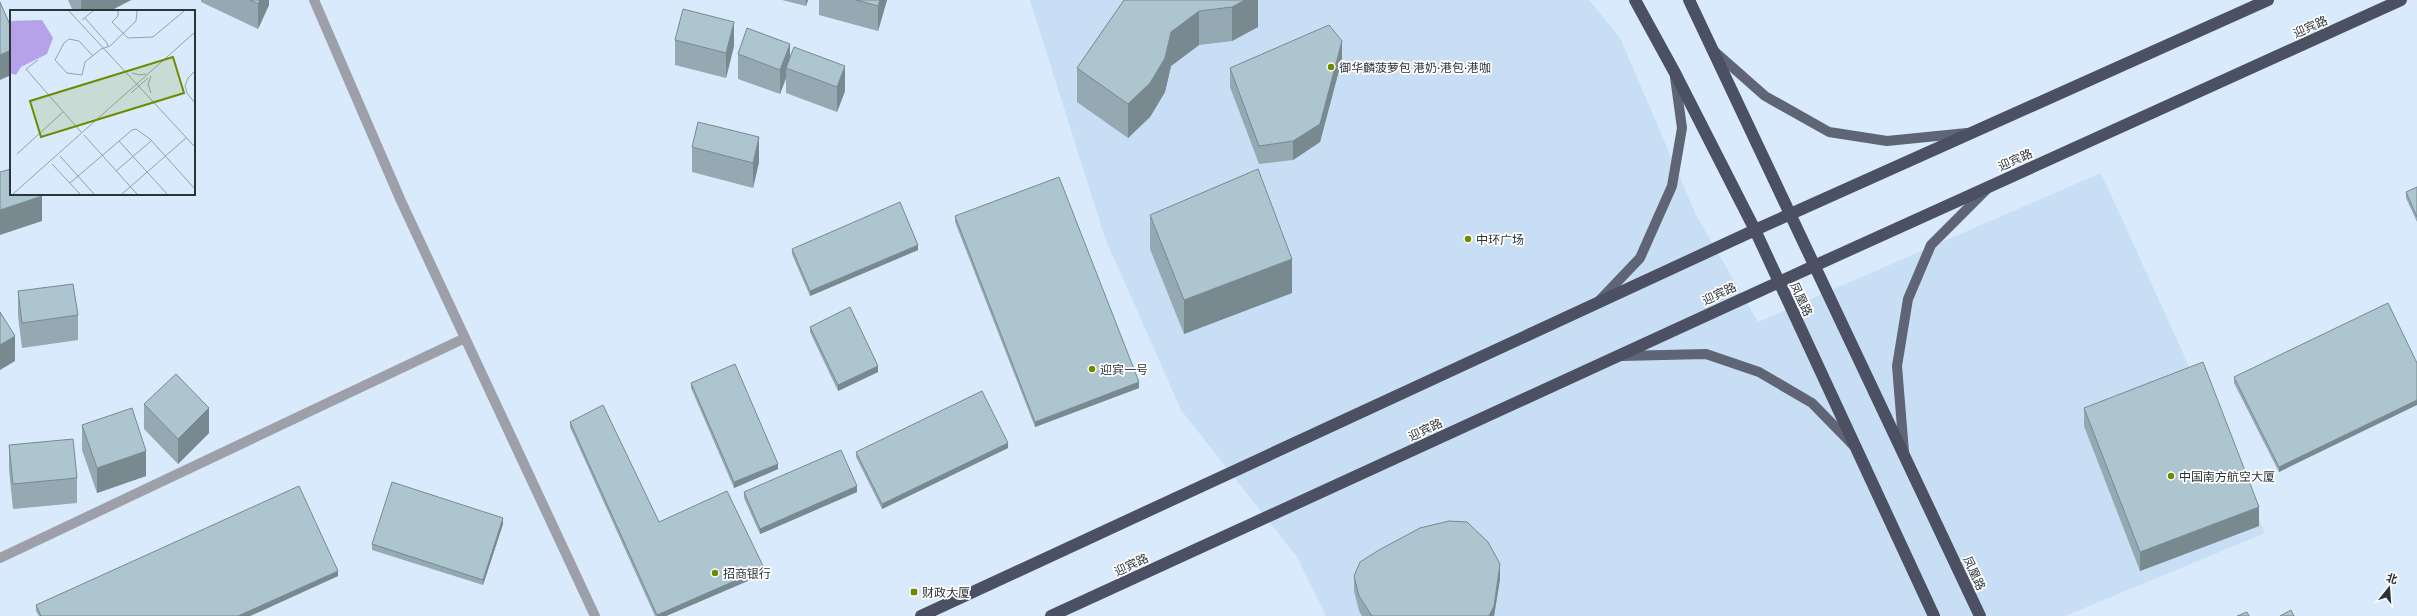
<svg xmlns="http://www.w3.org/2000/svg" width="2417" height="616" viewBox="0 0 2417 616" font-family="Commissioner,'Noto Sans SC',sans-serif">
	<rect width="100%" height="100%" fill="#d8eafb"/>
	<path fill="#c7def4" d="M 1030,0 L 1589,0 L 1620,38 L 1696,215 L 1758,322 L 2101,173 L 2265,533 L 2065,616 L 1326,616 L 1297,557 L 1181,410 L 1105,238 Z"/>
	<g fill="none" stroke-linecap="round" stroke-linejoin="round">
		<path stroke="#9da0a9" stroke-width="10" d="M 314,0 L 401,201 L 595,616
			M 0,558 L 465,338"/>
		<path stroke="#606575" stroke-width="10" d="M 1714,51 L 1765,96 L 1829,132 L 1887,141 L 1967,133
			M 1599,301 L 1640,258 L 1672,186 L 1682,128 L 1675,77
			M 1621,356 L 1706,354 L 1759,372 L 1812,403 L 1853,445
			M 1904,452 L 1897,366 L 1908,299 L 1931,245 L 1987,189"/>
		<path stroke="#4b5062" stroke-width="12" d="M 1635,0 L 1675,73 L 1755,230 L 1934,616
			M 1689,0 L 1980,616
			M 921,616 L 1755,230 L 2268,0
			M 1051,616 L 1814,266 L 2401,0"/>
	</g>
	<path fill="#94a9b1" d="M 68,0 L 131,0 L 110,11 L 73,11 Z
		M 201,0 L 269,0 L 269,5 L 258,29 L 201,2 Z
		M 782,0 L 808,0 L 806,6 Z
		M 819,0 L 887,0 L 878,31 L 819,15 Z
		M 1124,0 L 1258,0 L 1258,27 L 1232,41 L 1199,45 L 1171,66 L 1165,92 L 1150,117 L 1128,138 L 1077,102 L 1077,68 Z
		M 675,40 L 734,46 L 726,78 L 675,65 Z
		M 738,54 L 790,59 L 845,91 L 837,112 L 786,93 L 786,78 L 780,94 L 738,79 Z
		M 1342,59 L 1320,142 L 1293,160 L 1259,164 L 1230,87 L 1230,68 Z
		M 692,147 L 759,162 L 753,188 L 692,172 Z
		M 2417,187 L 2417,222 L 2406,198 L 2406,192 Z
		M 1150,215 L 1292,293 L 1184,334 L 1150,249 Z
		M 955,216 L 1139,388 L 1035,427 L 955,222 Z
		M 792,249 L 918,250 L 810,296 L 792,254 Z
		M 18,291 L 78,315 L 78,340 L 22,348 L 18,316 Z
		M 810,327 L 878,372 L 838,391 L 810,332 Z
		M 2417,363 L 2279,472 L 2234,383 L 2234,377 Z
		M 691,383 L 778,469 L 734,488 L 691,388 Z
		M 144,404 L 209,433 L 178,464 L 144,429 Z
		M 2084,408 L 2259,526 L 2140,571 L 2084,426 Z
		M 570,422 L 659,522 L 764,574 L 666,616 L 655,616 L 570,427 Z
		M 82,425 L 146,476 L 97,493 L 82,450 Z
		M 9,445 L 77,478 L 77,503 L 13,509 L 9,470 Z
		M 1008,448 L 882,509 L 856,457 L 856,452 Z
		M 744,492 L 857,492 L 760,534 L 744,498 Z
		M 503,524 L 483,585 L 372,550 L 372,544 Z
		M 338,576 L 250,616 L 39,616 L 36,611 L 36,605 Z
		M 1354,576 L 1500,579 L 1494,616 L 1362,616 L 1359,611 L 1354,591 Z"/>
	<path fill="#788a90" d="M 82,0 L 131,0 L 110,11 L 81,11 L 81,1 Z
		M 260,0 L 269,0 L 269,5 L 258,29 L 258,4 Z
		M 806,0 L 808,0 L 806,6 Z
		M 880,0 L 887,0 L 878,31 L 878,6 Z
		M 1233,0 L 1258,0 L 1258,27 L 1232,41 L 1232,7 Z
		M 1199,11 L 1199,45 L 1171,66 L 1165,92 L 1150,117 L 1128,138 L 1128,104 L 1171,32 Z
		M 734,22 L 734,46 L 726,78 L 726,53 Z
		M 1342,41 L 1342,59 L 1320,142 L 1293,160 L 1293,141 Z
		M 790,44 L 790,69 L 786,68 L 786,78 L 780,94 L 780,70 Z
		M 11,50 L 11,75 L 0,80 L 0,55 Z
		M 845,66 L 845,91 L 837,112 L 837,87 Z
		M 759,137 L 759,162 L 753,188 L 753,163 Z
		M 42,196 L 42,221 L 0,235 L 0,210 Z
		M 918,245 L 918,250 L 810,296 L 810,291 Z
		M 1292,259 L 1292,293 L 1184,334 L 1184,300 Z
		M 15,336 L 15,361 L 0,370 L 0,345 Z
		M 878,366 L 878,372 L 838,391 L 838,385 Z
		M 1139,382 L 1139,388 L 1035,427 L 1035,422 Z
		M 2417,400 L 2417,405 L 2279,472 L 2279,467 Z
		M 209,408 L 209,433 L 178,464 L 178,439 Z
		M 1008,443 L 1008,448 L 882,509 L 882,504 Z
		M 146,451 L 146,476 L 97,493 L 97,468 Z
		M 778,464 L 778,469 L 734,488 L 734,482 Z
		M 857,486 L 857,492 L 760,534 L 760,529 Z
		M 2259,507 L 2259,526 L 2140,571 L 2140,552 Z
		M 503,518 L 503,524 L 483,585 L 483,580 Z
		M 1500,564 L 1500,579 L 1494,616 L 1489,616 Z
		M 764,568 L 764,574 L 666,616 L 657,616 L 657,615 Z
		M 338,571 L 338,576 L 250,616 L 238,616 Z"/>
	<path fill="#acc5ce" stroke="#788a90" d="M 250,0 L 260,0 L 258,4 Z
		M 856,0 L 880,0 L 878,6 Z
		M 1124,0 L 1245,0 L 1232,7 L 1199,11 L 1171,32 L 1165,58 L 1150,83 L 1128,104 L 1077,68 Z
		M 0,2 L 11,27 L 11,50 L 0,55 Z
		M 683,9 L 734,22 L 726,53 L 675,40 Z
		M 1329,25 L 1342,41 L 1320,124 L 1293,141 L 1259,146 L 1230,68 Z
		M 747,28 L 790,44 L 780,70 L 738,54 Z
		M 794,47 L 845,66 L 837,87 L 786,68 Z
		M 698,122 L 759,137 L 753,163 L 692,147 Z
		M 11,169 L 11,194 L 41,194 L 42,196 L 0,210 L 0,172 Z
		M 1258,169 L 1292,259 L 1184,300 L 1150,215 Z
		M 1059,177 L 1139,382 L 1035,422 L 955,216 Z
		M 2417,187 L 2417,217 L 2406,192 Z
		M 900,202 L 918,245 L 810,291 L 792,249 Z
		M 73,284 L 78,315 L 22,323 L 18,291 Z
		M 2388,303 L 2417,363 L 2417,400 L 2279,467 L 2234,377 Z
		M 850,307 L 878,366 L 838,385 L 810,327 Z
		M 0,312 L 15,336 L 0,345 Z
		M 2203,362 L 2259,507 L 2140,552 L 2084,408 Z
		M 735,364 L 778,464 L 734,482 L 691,383 Z
		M 176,374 L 209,408 L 178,439 L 144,404 Z
		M 982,391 L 1008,443 L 882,504 L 856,452 Z
		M 603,405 L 659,522 L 727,491 L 764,568 L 657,615 L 570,422 Z
		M 132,408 L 146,451 L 97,468 L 82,425 Z
		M 73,439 L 77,478 L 13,484 L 9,445 Z
		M 841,450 L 857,486 L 760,529 L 744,492 Z
		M 392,482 L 503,518 L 483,580 L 372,544 Z
		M 299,486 L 338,571 L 238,616 L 41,616 L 36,605 Z
		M 1449,521 L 1467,522 L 1488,542 L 1500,564 L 1494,606 L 1489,616 L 1372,616 L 1359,596 L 1354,576 L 1360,562 L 1379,550 L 1420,528 Z
		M 2291,610 L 2294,616 L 2280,616 Z
		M 2247,612 L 2249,616 L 2237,616 Z"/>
	<g fill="#708a00" stroke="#fff" stroke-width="1.5">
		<circle cx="1331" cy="67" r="4"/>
		<circle cx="1468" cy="239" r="4"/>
		<circle cx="1092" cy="369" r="4"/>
		<circle cx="2171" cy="476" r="4"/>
		<circle cx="715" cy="573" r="4"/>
		<rect x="910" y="588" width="8" height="8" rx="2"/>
	</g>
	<g text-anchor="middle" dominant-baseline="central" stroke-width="3.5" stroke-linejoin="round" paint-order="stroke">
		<g font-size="12" fill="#2c3339" stroke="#fff">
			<text transform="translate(2310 26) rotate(-24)">迎宾路</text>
			<text transform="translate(2015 159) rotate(-24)">迎宾路</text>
			<text transform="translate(1719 293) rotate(-25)">迎宾路</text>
			<text transform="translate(1802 299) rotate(65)">凤凰路</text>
			<text transform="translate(1425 429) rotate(-25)">迎宾路</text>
			<text transform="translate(1131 564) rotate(-25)">迎宾路</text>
			<text transform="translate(1975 573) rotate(65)">凤凰路</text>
		</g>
		<g font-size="12" fill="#2c3339" stroke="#fff" text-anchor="start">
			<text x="1339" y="67">御华麟菠萝包 港奶·港包·港咖</text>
			<text x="1476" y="239">中环广场</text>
			<text x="1100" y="369">迎宾一号</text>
			<text x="2179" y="476">中国南方航空大厦</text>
			<text x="723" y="573">招商银行</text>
			<text x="922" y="592">财政大厦</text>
		</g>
	</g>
	<g transform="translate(10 10)">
		<rect width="185" height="185" fill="#d8eafb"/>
		<path d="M 32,10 L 43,28 L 37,44 L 11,57 L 6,65 L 0,63 L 0,11 Z" fill="#b6a2e8"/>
		<path fill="none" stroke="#93a1ad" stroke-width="1" d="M 59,1 L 185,137M 108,1 L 108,6 L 102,12 L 118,28 L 143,27 L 174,1M 75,8 L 97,33 L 98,37M 72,10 L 83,1M 83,46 L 69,31 L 59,29 L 54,33 L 45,50 L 57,63 L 72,65 L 75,52 L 91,39 L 100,36 L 126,11 L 127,1M 28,50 L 16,59 L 71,122M 185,61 L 178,68 L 175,76 L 177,83 L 185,93M 122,63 L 130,65 L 136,64M 121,83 L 138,68M 141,83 L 138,74 L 141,66M 74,125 L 127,184M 109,131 L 157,184M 7,144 L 53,102M 50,146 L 84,184M 42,154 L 70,184M 106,161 L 141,131M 60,173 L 122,120 L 126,119 L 140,129 L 185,179M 3,184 L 185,22M 112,184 L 176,128"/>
		<path fill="#708a00" fill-opacity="0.15" stroke="#708a00" stroke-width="2" d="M 163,47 L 174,83 L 31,127 L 20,91 Z"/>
		<rect width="185" height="185" fill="none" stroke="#2c3339" stroke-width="2"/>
	</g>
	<g transform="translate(2389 588) rotate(17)" stroke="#ffffff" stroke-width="3" paint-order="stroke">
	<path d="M0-3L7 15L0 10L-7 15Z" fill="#2c3339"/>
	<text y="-6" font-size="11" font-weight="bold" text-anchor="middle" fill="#2c3339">北</text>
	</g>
</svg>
